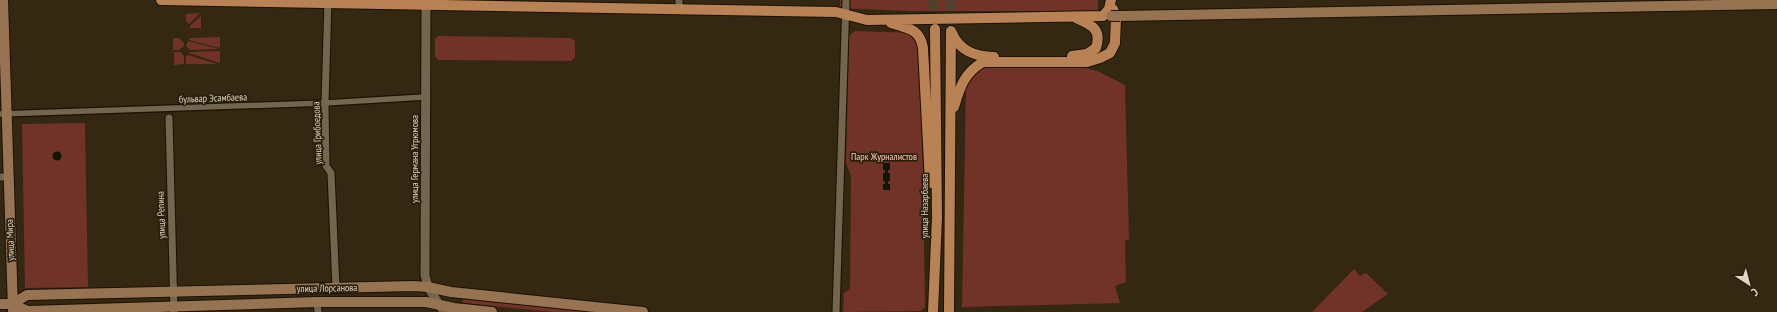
<svg xmlns="http://www.w3.org/2000/svg" width="1777" height="312" viewBox="0 0 1777 312" font-family="'PT Sans Narrow',sans-serif">
	<rect width="100%" height="100%" fill="#352813"/>
	<path fill="#713328" d="M 840,0 L 1098,0 L 1098,11 L 909,11 L 840,8 Z
		M 200,13 L 189,24 L 186,21 L 186,14 Z
		M 201,16 L 201,28 L 190,28 L 190,26 Z
		M 855,31 L 915,33 L 921,57 L 925,307 L 921,311 L 843,312 L 844,293 L 850,289 L 851,176 L 846,163 L 849,36 Z
		M 438,36 L 571,38 L 575,41 L 575,57 L 571,61 L 438,60 L 435,56 L 435,39 Z
		M 220,37 L 220,48 L 189,40 L 189,38 Z
		M 173,38 L 179,38 L 184,43 L 184,46 L 179,50 L 173,50 Z
		M 188,41 L 219,49 L 190,50 L 186,46 Z
		M 220,51 L 220,63 L 189,53 L 190,52 Z
		M 174,52 L 180,52 L 184,56 L 184,64 L 174,65 Z
		M 188,55 L 217,64 L 186,64 L 186,56 Z
		M 1073,65 L 1097,71 L 1125,85 L 1129,239 L 1125,241 L 1126,282 L 1115,286 L 1120,303 L 962,307 L 966,88 L 975,72 L 988,66 Z
		M 85,123 L 88,287 L 25,288 L 22,124 Z
		M 1354,269 L 1360,276 L 1366,273 L 1388,294 L 1362,312 L 1312,312 Z
		M 463,299 L 593,312 L 552,312 L 463,303 Z"/>
	<path fill="#0e1702" d="M52.5 156a4.5 4.5 0 1 1 9 0a4.5 4.5 0 1 1-9 0Z
		M 883,163 L 890,163 L 890,170 L 888,170 L 888,173 L 890,173 L 890,181 L 888,181 L 888,184 L 890,184 L 890,190 L 883,190 L 883,184 L 885,184 L 885,181 L 883,181 L 883,173 L 885,173 L 885,170 L 883,170 Z"/>
	<g fill="none" stroke-linecap="round" stroke-linejoin="round">
		<path stroke="#4e422e" stroke-width="10" stroke-dasharray="10 5" stroke-linecap="butt" d="M 933,0 L 935,29
			M 950,0 L 951,31"/>
		<g stroke="#1c1100" stroke-width="8">
			<path id="pedestrian" d="M 0,114 L 325,103 L 425,97"/>
		</g>
		<g stroke="#1c1100" stroke-width="9">
			<path id="minor" d="M 328,0 L 325,103 L 326,166 L 331,173 L 336,288
				M 679,9 L 679,0
				M 169,118 L 174,312
				M 0,177 L 8,177
				M 317,302 L 318,312
				M 836,312 L 846,0"/>
		</g>
		<g stroke="#1c1100" stroke-width="11">
			<path id="tertiary" d="M 426,0 L 425,275 L 428,287 L 444,312"/>
		</g>
		<g stroke="#1c1100" stroke-width="12">
			<path id="secondary" d="M 3,0 L 13,310
				M 1120,16 L 1777,4
				M 0,304 L 12,304 L 28,311 L 317,302 L 426,302 L 454,308 L 492,312
				M 12,304 L 27,295 L 413,286 L 428,287 L 451,292 L 643,312"/>
		</g>
		<g stroke="#1c1100" stroke-width="12">
			<path id="primary" d="M 161,0 L 836,12 L 867,20 L 1103,16 L 1109,9 L 1111,0
				M 891,23 C 908,28 920,29 923,48 L 930,183
				M 952,33 C 959,50 975,57 994,57
				M 1072,56 L 1087,54 L 1096,48 C 1102,29 1092,25 1076,18
				M 954,107 C 960,87 964,73 983,62 L 1087,62 L 1100,58 L 1110,53 L 1115,43 L 1116,17 L 1113,9
				M 933,312 L 937,217 L 935,29
				M 949,312 L 951,31"/>
		</g>
		<use href="#pedestrian" stroke="#73654e" stroke-width="5.5"/>
		<use href="#minor" stroke="#73654e" stroke-width="7"/>
		<use href="#tertiary" stroke="#73654e" stroke-width="9"/>
		<use href="#secondary" stroke="#967351" stroke-width="10"/>
		<use href="#primary" stroke="#b98255" stroke-width="10"/>
		<g stroke="#1c1100" stroke-width="12" stroke-linecap="butt">
			<path id="secondary-bridge" d="M 1111,16 L 1120,16"/>
		</g>
		<use href="#secondary-bridge" stroke="#967351" stroke-width="10"/>
	</g>
	<g text-anchor="middle" dominant-baseline="central" stroke-width="3.5" stroke-linejoin="round" paint-order="stroke">
		<g font-size="10" fill="#ded6c9" stroke="#2b1f09">
			<text transform="translate(213 98) rotate(-2)">бульвар Эсамбаева</text>
			<text transform="translate(317 133) rotate(-92)">улица Грибоедова</text>
			<text transform="translate(414 159) rotate(-90)">улица Германа Угрюмова</text>
			<text transform="translate(924 206) rotate(-90)">улица Назарбаева</text>
			<text transform="translate(161 215) rotate(-92)">улица Репина</text>
			<text transform="translate(10 240) rotate(-92)">улица Мира</text>
			<text transform="translate(327 288) rotate(-1)">улица Лорсанова</text>
		</g>
		<g font-size="10" fill="#f8c9c0" stroke="#2b1f09">
			<text x="884" y="156">Парк Журналистов</text>
		</g>
	</g>
	<g transform="translate(1749 284) rotate(144)" stroke="#2b1f09" stroke-width="3" paint-order="stroke">
	<path d="M0-3L7 15L0 10L-7 15Z" fill="#ded6c9"/>
	<text y="-6" font-size="11" font-weight="bold" text-anchor="middle" fill="#ded6c9">С</text>
	</g>
</svg>
